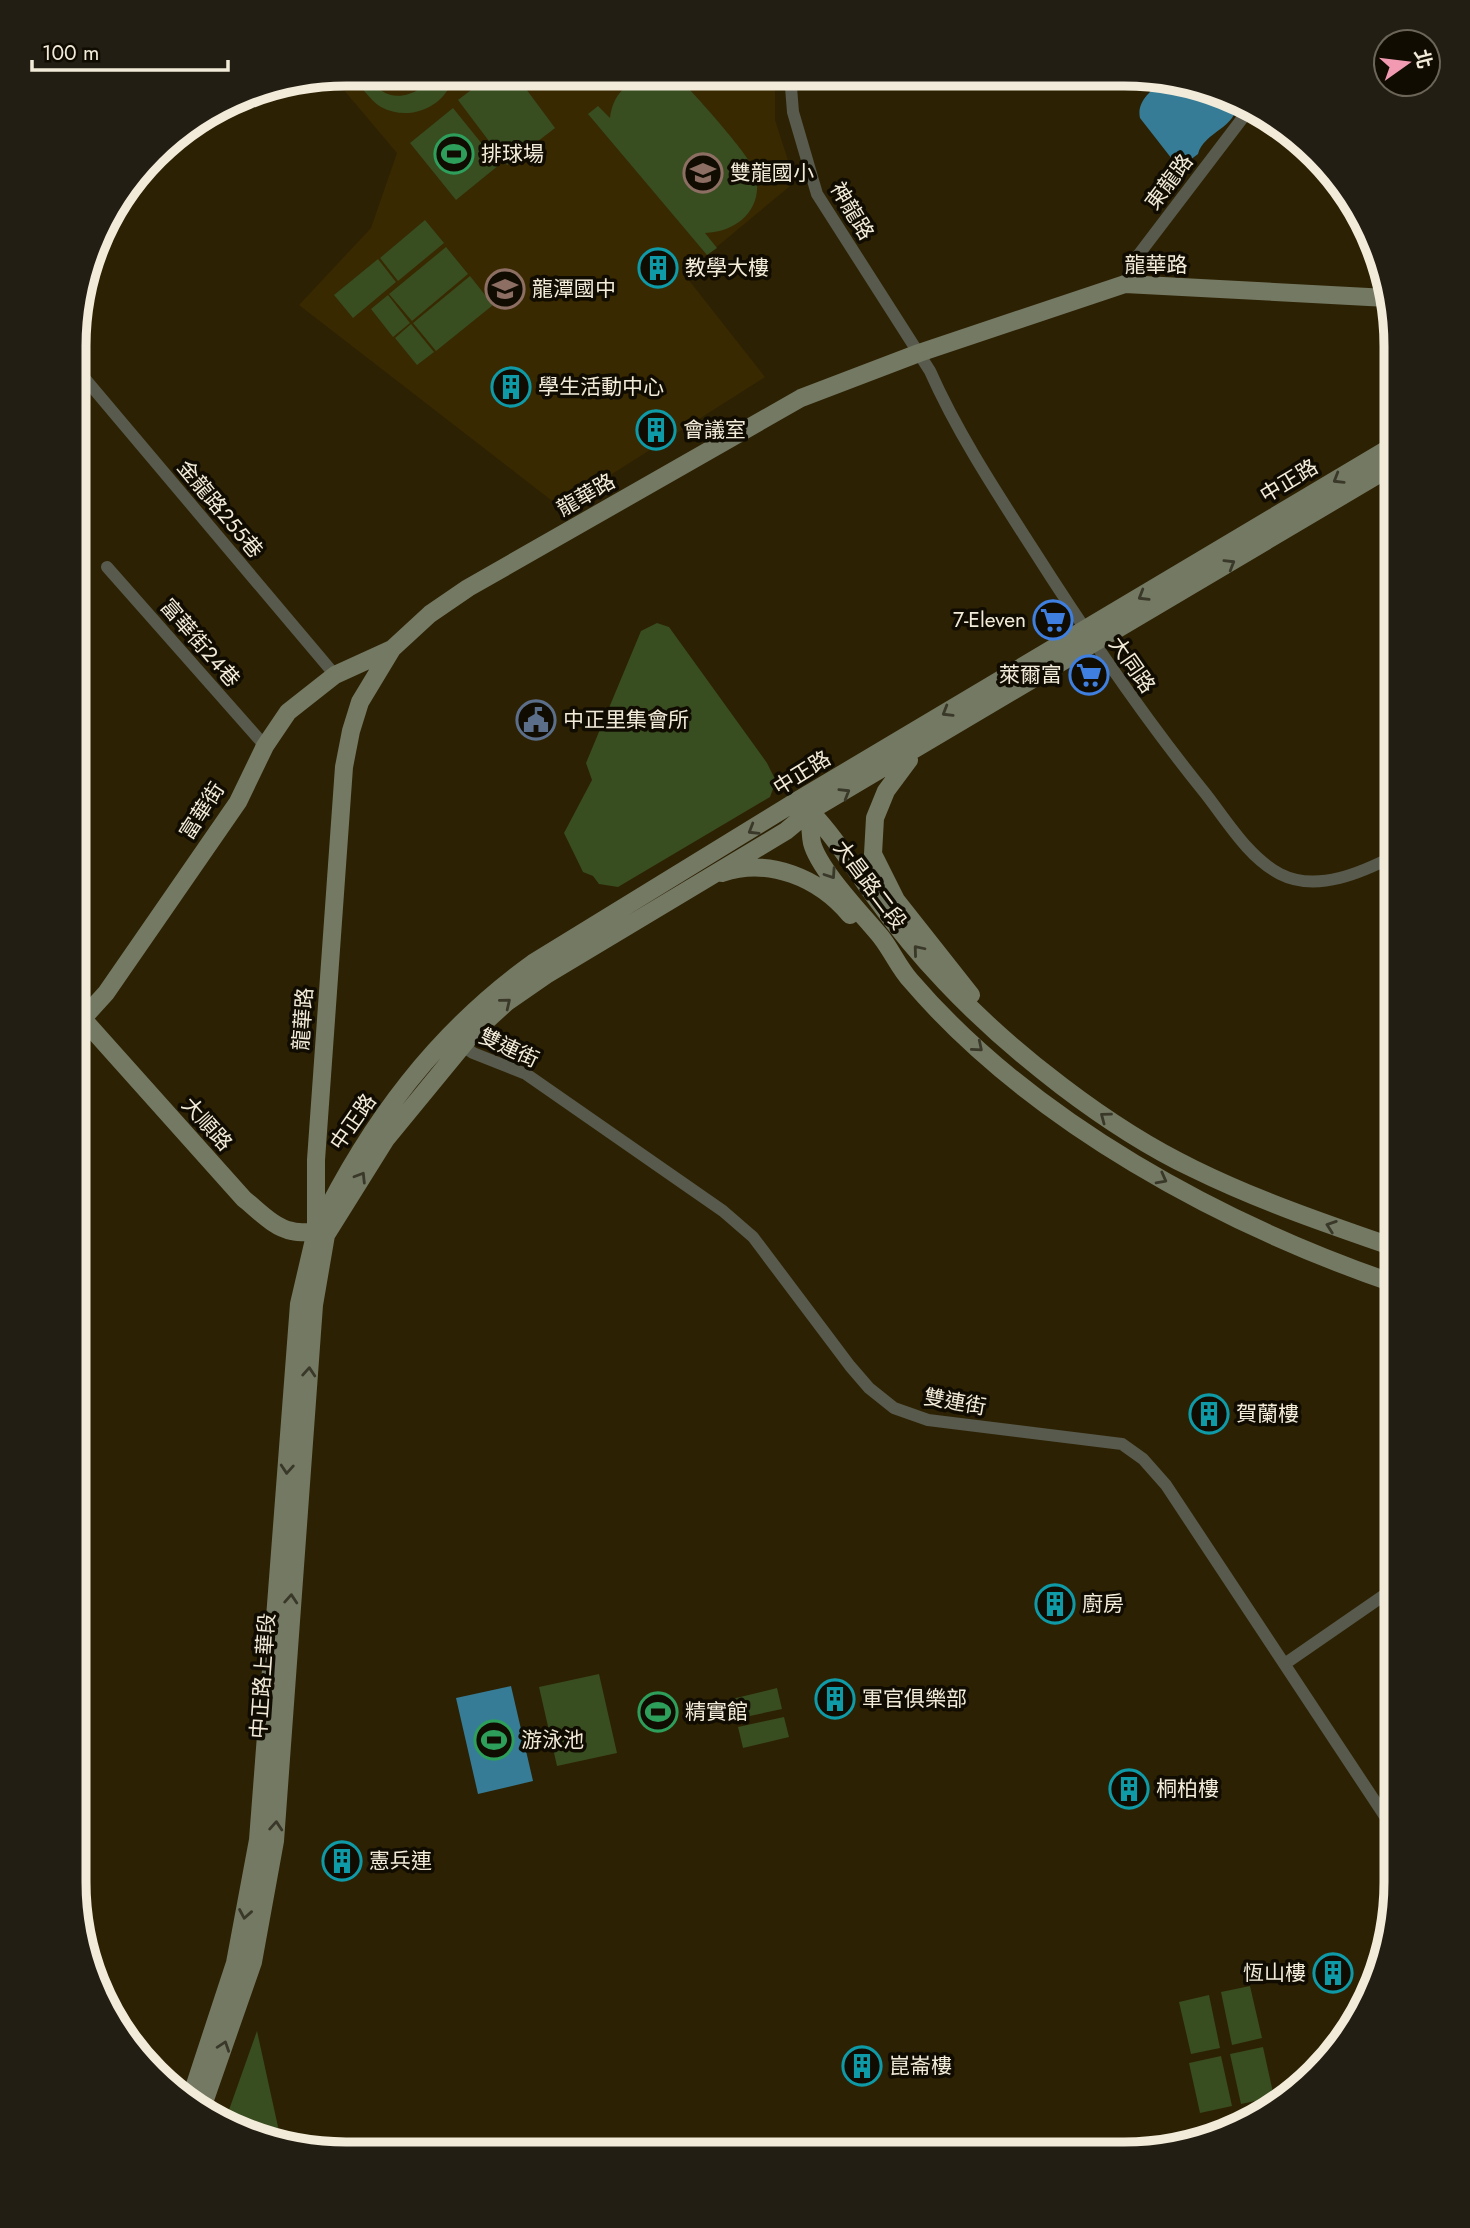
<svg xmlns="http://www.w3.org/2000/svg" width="1470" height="2228" viewBox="0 0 1470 2228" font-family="Jost,'Noto Sans TC',sans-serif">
	<rect width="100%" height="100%" fill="#2d2103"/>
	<path fill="#382901" d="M 345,74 L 775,75 L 775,120 L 795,182 L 684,274 L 765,377 L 560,507 L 299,305 L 371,228 L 397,153 L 332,76 Z"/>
	<path fill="#384d20" d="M 351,74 L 368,74 C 372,79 377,88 382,91 C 402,104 425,88 437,74 L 454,74 C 448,106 410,123 381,107 C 369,100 360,84 351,74 Z
		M 492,74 L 515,74 L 555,128 L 507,165 L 458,100 Z
		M 661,75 C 670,78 679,80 686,86 C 699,99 751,157 755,172 C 765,207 739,232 705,233 L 717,248 L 707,255 L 588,114 L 598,106 L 610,118 C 613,90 634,76 661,75 Z
		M 453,108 L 499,165 L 456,200 L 410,143 Z
		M 425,220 L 444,243 L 398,281 L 380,258 Z
		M 446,247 L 468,274 L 412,321 L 389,294 Z
		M 378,259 L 396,282 L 353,318 L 334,295 Z
		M 470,276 L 493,305 L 436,351 L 413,323 Z
		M 388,295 L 410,323 L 393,337 L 371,309 Z
		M 411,324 L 434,352 L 417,365 L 395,338 Z
		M 657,623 L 669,627 L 767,763 L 776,781 L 770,797 L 618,887 L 599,884 L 593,876 L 583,872 L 564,833 L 592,780 L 586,763 L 641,631 Z
		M 599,1674 L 617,1753 L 557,1766 L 539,1687 Z
		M 777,1688 L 782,1709 L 736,1719 L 732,1699 Z
		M 784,1717 L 789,1737 L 743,1748 L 738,1727 Z
		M 1250,1986 L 1262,2038 L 1232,2045 L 1221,1992 Z
		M 1209,1995 L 1220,2048 L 1191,2054 L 1179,2002 Z
		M 257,2031 L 282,2145 L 242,2134 L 224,2124 Z
		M 1263,2047 L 1274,2097 L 1241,2104 L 1230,2054 Z
		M 1221,2056 L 1232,2106 L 1200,2113 L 1189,2063 Z"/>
	<path fill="#367c96" d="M 1166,77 L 1237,99 C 1240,128 1204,131 1198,154 L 1190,160 L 1188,171 L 1179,168 L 1140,118 C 1136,100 1154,89 1166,77 Z
		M 511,1686 L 533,1781 L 478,1794 L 456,1698 Z"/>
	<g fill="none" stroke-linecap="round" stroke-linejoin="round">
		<path stroke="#575a4c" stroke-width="12" d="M 790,75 L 793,112 L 817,194 L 930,371 C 957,432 995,490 1031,546 C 1085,631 1141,714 1205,793 C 1227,821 1248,857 1280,874 C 1317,893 1363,872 1396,855
			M 1125,284 L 1133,262 L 1251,107
			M 76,368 L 335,675
			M 107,567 L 265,746
			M 457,1042 L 473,1053 L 526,1074 L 723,1211 L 753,1237 L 850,1366 L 869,1388 L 894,1408 L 928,1420 L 1122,1444 L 1143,1459 L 1166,1485 L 1396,1833
			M 1286,1663 L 1396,1587"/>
		<path stroke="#747963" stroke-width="18" d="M 909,760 L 886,791 L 875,818 L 873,854 L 896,900 L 971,995
			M 810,811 C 810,822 810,833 812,843 C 819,870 863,915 881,937 C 892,951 899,968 911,981 C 1032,1122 1223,1225 1396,1284
			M 810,811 C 836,838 855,870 877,900 C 897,928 921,957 945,982 C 1010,1051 1108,1128 1194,1169 C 1259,1201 1327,1224 1396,1248
			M 722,873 C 769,857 819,878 850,915
			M 75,1010 L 244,1199 C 258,1210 274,1228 292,1231 C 304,1234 314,1230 326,1235
			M 75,1027 L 106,993 L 238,802 L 265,746 L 288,712 L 335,675 L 392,649
			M 318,1228 C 370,1122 436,1033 533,963 L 800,799 L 1396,444
			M 189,2103 L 235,1963 L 258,1840 L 299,1304 L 316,1231 L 316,1160 L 344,767 L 351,731 L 360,702 L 392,649 L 430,614 L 468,588 L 801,398 L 919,353 L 1125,284 L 1387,298
			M 201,2111 L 253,1962 L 275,1841 L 314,1305 L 326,1235 L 386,1139 L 473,1033 L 507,1002 L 546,975 L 786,831 L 810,811 L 1396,464"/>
	</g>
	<defs><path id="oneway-chevron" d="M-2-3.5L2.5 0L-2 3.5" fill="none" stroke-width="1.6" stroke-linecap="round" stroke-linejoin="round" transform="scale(1.75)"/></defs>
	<g stroke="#393829">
		<use href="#oneway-chevron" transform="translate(1338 479) rotate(149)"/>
		<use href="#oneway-chevron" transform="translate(1230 564) rotate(-31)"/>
		<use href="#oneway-chevron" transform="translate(1143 596) rotate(149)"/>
		<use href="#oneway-chevron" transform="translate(947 712) rotate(149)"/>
		<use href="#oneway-chevron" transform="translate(845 793) rotate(-31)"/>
		<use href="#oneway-chevron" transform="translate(753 830) rotate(149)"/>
		<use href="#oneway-chevron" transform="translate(831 874) rotate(56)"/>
		<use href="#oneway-chevron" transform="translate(918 950) rotate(-130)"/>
		<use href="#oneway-chevron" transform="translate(506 1003) rotate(-39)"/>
		<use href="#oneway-chevron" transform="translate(978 1047) rotate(40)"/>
		<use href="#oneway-chevron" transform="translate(1105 1117) rotate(-143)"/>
		<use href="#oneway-chevron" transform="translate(361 1177) rotate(-58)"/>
		<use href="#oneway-chevron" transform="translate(1162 1179) rotate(28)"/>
		<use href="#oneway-chevron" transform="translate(1331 1226) rotate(-161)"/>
		<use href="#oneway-chevron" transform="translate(309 1372) rotate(-86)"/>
		<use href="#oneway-chevron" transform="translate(287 1469) rotate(94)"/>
		<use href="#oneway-chevron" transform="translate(291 1599) rotate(-86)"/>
		<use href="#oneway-chevron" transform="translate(276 1826) rotate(-86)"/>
		<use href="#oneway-chevron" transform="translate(245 1914) rotate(100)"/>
		<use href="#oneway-chevron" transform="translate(224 2046) rotate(-71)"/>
	</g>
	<defs>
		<g id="stadium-ring" transform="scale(2.0125)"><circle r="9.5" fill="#110c02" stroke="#2e9e5b" stroke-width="1.5"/><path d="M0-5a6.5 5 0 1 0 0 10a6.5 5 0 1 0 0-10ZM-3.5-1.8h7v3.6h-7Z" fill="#2e9e5b"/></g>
		<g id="school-ring" transform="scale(2.0125)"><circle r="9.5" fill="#110c02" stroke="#8d6e63" stroke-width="1.5"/><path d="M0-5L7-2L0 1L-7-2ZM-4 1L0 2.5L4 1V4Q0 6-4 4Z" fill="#8d6e63"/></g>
		<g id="building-ring" transform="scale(2.0125)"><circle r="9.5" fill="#110c02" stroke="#0f9aa8" stroke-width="1.5"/><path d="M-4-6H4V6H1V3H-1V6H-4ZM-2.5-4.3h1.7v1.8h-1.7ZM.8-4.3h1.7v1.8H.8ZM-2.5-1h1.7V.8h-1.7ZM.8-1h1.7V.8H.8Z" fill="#0f9aa8"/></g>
		<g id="supermarket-ring" transform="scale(2.0125)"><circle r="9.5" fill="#110c02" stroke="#3f7fe0" stroke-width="1.5"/><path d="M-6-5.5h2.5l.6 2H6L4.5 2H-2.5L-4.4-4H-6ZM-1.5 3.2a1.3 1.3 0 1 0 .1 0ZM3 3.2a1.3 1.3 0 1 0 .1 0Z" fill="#3f7fe0"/></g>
		<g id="civic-ring" transform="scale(2.0125)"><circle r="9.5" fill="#110c02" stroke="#5c6f8a" stroke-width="1.5"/><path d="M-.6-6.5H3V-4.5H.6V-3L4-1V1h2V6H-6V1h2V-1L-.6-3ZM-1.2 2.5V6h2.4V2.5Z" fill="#5c6f8a"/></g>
	</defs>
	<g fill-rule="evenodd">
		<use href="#stadium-ring" x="454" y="154"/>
		<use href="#school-ring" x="703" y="173"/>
		<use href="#building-ring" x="658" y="268"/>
		<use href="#school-ring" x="505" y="289"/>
		<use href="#building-ring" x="511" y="387"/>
		<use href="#building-ring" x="656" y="430"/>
		<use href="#supermarket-ring" x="1053" y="620"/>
		<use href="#supermarket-ring" x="1089" y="675"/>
		<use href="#civic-ring" x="536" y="720"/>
		<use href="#building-ring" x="1209" y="1414"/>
		<use href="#building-ring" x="1055" y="1604"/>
		<use href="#building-ring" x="835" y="1699"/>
		<use href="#stadium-ring" x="658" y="1712"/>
		<use href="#stadium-ring" x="494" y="1740"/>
		<use href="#building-ring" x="1129" y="1789"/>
		<use href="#building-ring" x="342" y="1861"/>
		<use href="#building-ring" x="1333" y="1973"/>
		<use href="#building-ring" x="862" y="2066"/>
	</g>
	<g text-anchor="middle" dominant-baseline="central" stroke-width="7" stroke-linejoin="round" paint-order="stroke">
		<g font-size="21" fill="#f2ebd9" stroke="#110c02" text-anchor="start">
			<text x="481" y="154">排球場</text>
			<text x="730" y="173">雙龍國小</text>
			<text x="685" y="268">教學大樓</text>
			<text x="532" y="289">龍潭國中</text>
			<text x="538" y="387">學生活動中心</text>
			<text x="683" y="430">會議室</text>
			<text x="1026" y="620" text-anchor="end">7-Eleven</text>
			<text x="1062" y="675" text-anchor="end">萊爾富</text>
			<text x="563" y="720">中正里集會所</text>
			<text x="1236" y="1414">賀蘭樓</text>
			<text x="1082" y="1604">廚房</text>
			<text x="862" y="1699">軍官俱樂部</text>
			<text x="685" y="1712">精實館</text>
			<text x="521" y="1740">游泳池</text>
			<text x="1156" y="1789">桐柏樓</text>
			<text x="369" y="1861">憲兵連</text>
			<text x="1306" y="1973" text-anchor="end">恆山樓</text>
			<text x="889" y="2066">崑崙樓</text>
		</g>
		<g font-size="21" fill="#f2ebd9" stroke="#110c02">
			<text transform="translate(1169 182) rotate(-53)">東龍路</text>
			<text transform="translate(852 211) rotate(59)">神龍路</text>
			<text x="1156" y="265">龍華路</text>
			<text transform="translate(1289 481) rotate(-31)">中正路</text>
			<text transform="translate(586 495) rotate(-30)">龍華路</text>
			<text transform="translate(220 509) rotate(50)">金龍路255巷</text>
			<text transform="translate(200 643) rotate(49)">富華街24巷</text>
			<text transform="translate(1132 665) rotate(55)">大同路</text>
			<text transform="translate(802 773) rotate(-32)">中正路</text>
			<text transform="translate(202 811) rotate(-57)">富華街</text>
			<text transform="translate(870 885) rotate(53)">大昌路二段</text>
			<text transform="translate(303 1019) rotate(-86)">龍華路</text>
			<text transform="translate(509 1048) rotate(25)">雙連街</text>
			<text transform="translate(353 1122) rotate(-55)">中正路</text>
			<text transform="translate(207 1124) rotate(48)">大順路</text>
			<text transform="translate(955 1402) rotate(10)">雙連街</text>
			<text transform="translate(263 1676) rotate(-86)">中正路上華段</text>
		</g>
	</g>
	<path d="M0 0H1470V2228H0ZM346 86H1124A260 260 0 0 1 1384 346V1882A260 260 0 0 1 1124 2142H346A260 260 0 0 1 86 1882V346A260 260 0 0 1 346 86Z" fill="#231e13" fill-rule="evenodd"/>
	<path fill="none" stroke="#f2ebd9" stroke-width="9" d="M346 86H1124A260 260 0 0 1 1384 346V1882A260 260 0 0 1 1124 2142H346A260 260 0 0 1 86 1882V346A260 260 0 0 1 346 86Z"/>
	<g transform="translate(1407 63) rotate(76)"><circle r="33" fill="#110c02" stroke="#6b6558" stroke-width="2"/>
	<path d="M0-5L12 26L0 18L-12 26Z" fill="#f19ab2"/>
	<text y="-10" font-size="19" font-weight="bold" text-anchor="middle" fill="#f2ebd9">北</text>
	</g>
	<path d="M32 60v10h196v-10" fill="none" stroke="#f2ebd9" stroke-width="3.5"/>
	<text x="42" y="60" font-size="21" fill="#f2ebd9" stroke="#110c02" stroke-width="5" paint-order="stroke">100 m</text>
</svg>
